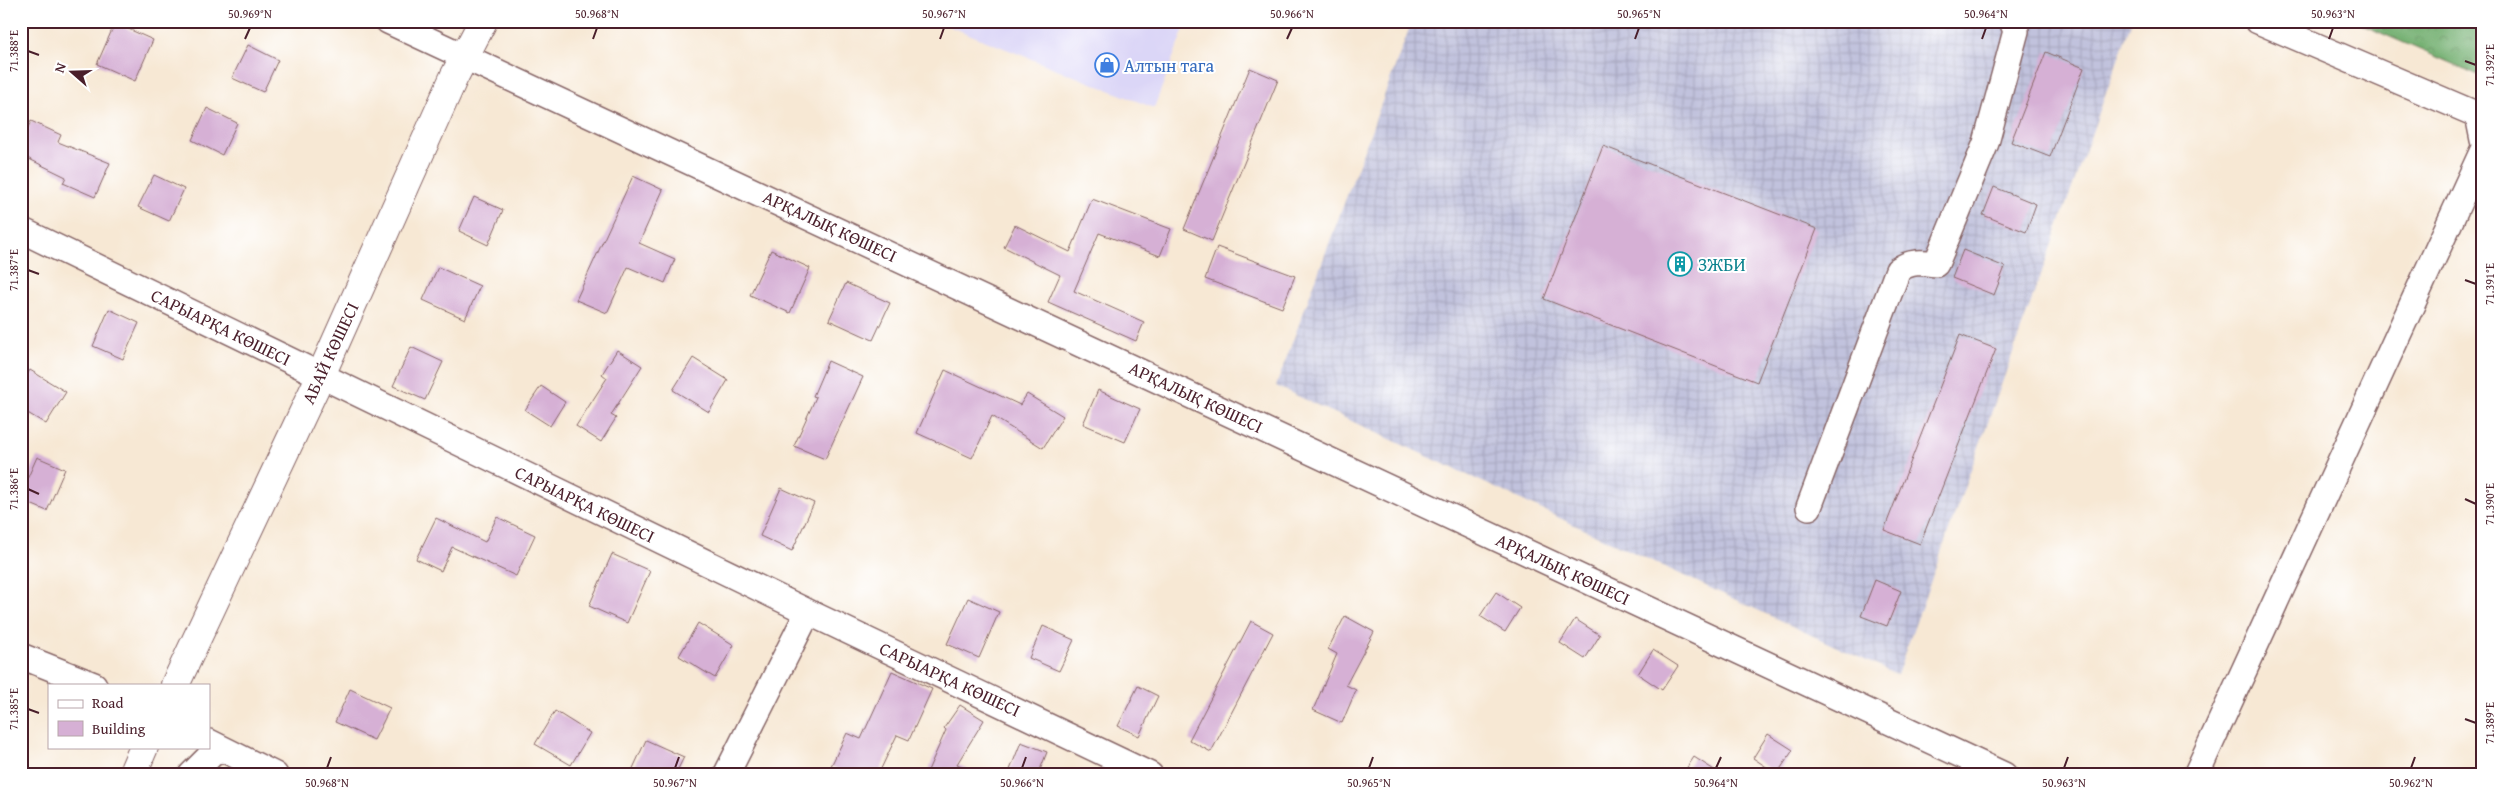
<svg xmlns="http://www.w3.org/2000/svg" width="2504" height="796" viewBox="0 0 2504 796" font-family="'Gentium Book Plus',serif">
	<defs>
		<pattern id="industrial-grid" width="8" height="8" patternUnits="userSpaceOnUse" patternTransform="scale(1.25)"><rect width="8" height="8" fill="#c1c2dd"/><path d="M0 4h8M4 0v8" fill="none" stroke="#a7a6be"/></pattern>
		<pattern id="forest-crowns" width="20" height="18" patternUnits="userSpaceOnUse" patternTransform="scale(1.25)"><rect width="20" height="18" fill="#72af6f"/><path d="M2 6a3 3 0 1 1 6 0M12 15a3 3 0 1 1 6 0" fill="none" stroke="#608e5b"/></pattern>
	</defs>
	<rect width="100%" height="100%" fill="#fff"/>
	<filter id="ink" filterUnits="userSpaceOnUse"><feTurbulence type="fractalNoise" baseFrequency=".02" numOctaves="2"/><feDisplacementMap in="SourceGraphic" scale="10" xChannelSelector="R" yChannelSelector="G"/><feConvolveMatrix kernelMatrix="1 2 1 2 8 2 1 2 1" color-interpolation-filters="sRGB"/></filter>
	<filter id="wash" filterUnits="userSpaceOnUse"><feTurbulence type="fractalNoise" baseFrequency=".0096" numOctaves="4" result="noise"/><feDisplacementMap in="SourceGraphic" scale="20" xChannelSelector="R" yChannelSelector="G"/><feGaussianBlur stdDeviation="1.12" result="paint"/><feColorMatrix in="noise" values="0 0 0 0 0 0 0 0 0 0 0 0 0 0 0 0 0 1.4 0 .05"/><feComposite in="paint" operator="in"/></filter>
	<g filter="url(#wash)">
		<rect width="100%" height="100%" fill="#f7e8d4"/>
		<path fill="#dbd6f7" d="M 936,21 L 1187,21 L 1154,108 Z"/>
		<path fill="url(#industrial-grid)" d="M 1412,21 L 2132,21 L 1897,675 L 1276,386 Z"/>
		<path fill="url(#forest-crowns)" stroke="#5e674d" d="M 2353,21 L 2483,21 L 2483,77 Z"/>
		<g id="blocks">
			<path fill="#d6b0d5" d="M 115,23 L 153,40 L 135,81 L 97,64 Z
				M 248,45 L 278,60 L 263,92 L 232,78 Z
				M 2046,52 L 2084,68 L 2050,157 L 2011,142 Z
				M 1250,68 L 1278,80 L 1212,241 L 1184,229 Z
				M 207,108 L 237,123 L 222,155 L 192,140 Z
				M 31,121 L 61,135 L 58,142 L 110,163 L 95,197 L 63,183 L 66,177 L 21,155 L 21,142 Z
				M 1603,146 L 1817,229 L 1757,382 L 1544,299 Z
				M 154,175 L 184,189 L 169,221 L 138,207 Z
				M 633,176 L 663,190 L 639,243 L 675,259 L 665,283 L 628,267 L 607,313 L 576,300 Z
				M 1994,187 L 2036,204 L 2026,232 L 1983,215 Z
				M 474,197 L 503,210 L 488,245 L 459,231 Z
				M 1092,199 L 1171,229 L 1160,256 L 1099,233 L 1074,291 L 1144,322 L 1136,341 L 1048,302 L 1060,275 L 1004,247 L 1015,225 L 1070,252 Z
				M 1217,247 L 1295,276 L 1282,308 L 1205,279 Z
				M 771,250 L 810,268 L 790,313 L 750,295 Z
				M 1963,250 L 2005,267 L 1994,295 L 1952,278 Z
				M 438,267 L 480,286 L 465,319 L 423,300 Z
				M 846,283 L 890,303 L 873,340 L 829,320 Z
				M 109,309 L 139,323 L 123,359 L 93,346 Z
				M 1960,335 L 1996,349 L 1920,544 L 1884,530 Z
				M 411,347 L 443,362 L 425,400 L 393,386 Z
				M 617,350 L 642,366 L 611,415 L 616,418 L 601,442 L 576,426 L 607,378 L 602,374 Z
				M 693,358 L 728,380 L 709,412 L 673,390 Z
				M 828,361 L 863,377 L 825,459 L 794,446 L 816,397 L 813,396 Z
				M 30,370 L 66,392 L 46,424 L 21,409 L 21,384 Z
				M 945,370 L 1020,405 L 1027,394 L 1063,416 L 1043,448 L 992,416 L 972,458 L 917,433 Z
				M 541,386 L 565,402 L 550,426 L 525,410 Z
				M 1098,390 L 1140,409 L 1125,442 L 1083,424 Z
				M 37,457 L 65,469 L 47,511 L 21,500 L 21,493 Z
				M 781,488 L 814,503 L 792,551 L 760,536 Z
				M 497,517 L 535,535 L 516,576 L 452,547 L 441,571 L 416,559 L 436,518 L 485,542 Z
				M 612,554 L 650,571 L 627,623 L 589,606 Z
				M 1875,580 L 1901,591 L 1887,626 L 1861,616 Z
				M 1496,592 L 1520,608 L 1505,632 L 1480,616 Z
				M 968,598 L 999,612 L 979,658 L 947,644 Z
				M 1345,616 L 1374,632 L 1346,685 L 1356,690 L 1342,723 L 1313,710 L 1337,654 L 1328,649 Z
				M 1575,619 L 1600,635 L 1585,659 L 1560,643 Z
				M 1251,621 L 1273,633 L 1211,752 L 1189,740 Z
				M 698,623 L 734,645 L 715,678 L 679,656 Z
				M 1043,626 L 1074,640 L 1059,671 L 1029,658 Z
				M 1653,650 L 1678,666 L 1662,690 L 1638,674 Z
				M 892,671 L 932,689 L 909,740 L 897,735 L 878,775 L 851,775 L 831,766 L 847,733 L 861,739 Z
				M 1138,686 L 1158,696 L 1139,736 L 1118,726 Z
				M 350,689 L 390,708 L 374,740 L 335,722 Z
				M 960,705 L 984,720 L 957,764 L 981,775 L 926,775 L 946,730 L 944,728 Z
				M 555,711 L 590,733 L 571,765 L 535,744 Z
				M 1768,734 L 1793,750 L 1777,774 L 1753,758 Z
				M 646,740 L 684,757 L 675,775 L 630,775 Z
				M 1021,742 L 1047,752 L 1038,775 L 1008,775 Z
				M 1694,757 L 1722,775 L 1682,775 Z"/>
		</g>
	</g>
	<g filter="url(#ink)">
		<use href="#blocks" fill-opacity="0" stroke="#876566" stroke-width="1"/>
		<g fill="none" stroke-linecap="round" stroke-linejoin="round">
			<g stroke="#876566" stroke-width="28">
				<path id="minor" d="M 388,21 L 2004,775
					M 2258,21 L 2478,115 L 2483,140
					M 21,230 L 808,612 L 1150,775
					M 1809,507 L 1898,270 C 1910,261 1922,262 1936,264 L 1986,143 L 2016,31 L 2012,21
					M 21,656 L 94,685
					M 209,742 L 275,775
					M 191,775 L 219,747
					M 726,775 L 808,612
					M 2196,775 L 2483,150"/>
			</g>
			<g stroke="#876566" stroke-width="30">
				<path id="major" d="M 175,685 L 321,375 L 454,77 L 483,21
					M 132,775 L 144,747"/>
			</g>
			<use href="#minor" stroke="#fff" stroke-width="25"/>
			<use href="#major" stroke="#fff" stroke-width="28"/>
		</g>
	</g>
	<path fill="none" stroke="#4a1f2b" stroke-width="2" d="M 245,39 L 250,28M 593,39 L 597,28M 940,39 L 944,28M 1287,39 L 1292,28M 1635,39 L 1639,28M 1982,39 L 1986,28M 2329,39 L 2333,28M 28,51 L 39,55M 2465,61 L 2476,65M 28,270 L 39,274M 2465,280 L 2476,284M 28,489 L 39,494M 2465,499 L 2476,504M 28,709 L 39,713M 2465,719 L 2476,723M 327,768 L 331,757M 675,768 L 679,757M 1022,768 L 1026,757M 1369,768 L 1373,757M 1716,768 L 1721,757M 2064,768 L 2068,757M 2411,768 L 2415,757"/>
	<defs>
		<g id="shop-ring" transform="scale(1.25)"><circle r="9.5" fill="#fff" stroke="#3f7fe0" stroke-width="1.5"/><path d="M-5-2.5h2.3a2.7 3.5 0 0 1 5.4 0H5L5.5 6h-11ZM-1.5-2.5h3a1.5 2.3 0 0 0-3 0Z" fill="#3f7fe0"/></g>
		<g id="building-ring" transform="scale(1.25)"><circle r="9.5" fill="#fff" stroke="#0f9aa8" stroke-width="1.5"/><path d="M-4-6H4V6H1V3H-1V6H-4ZM-2.5-4.3h1.7v1.8h-1.7ZM.8-4.3h1.7v1.8H.8ZM-2.5-1h1.7V.8h-1.7ZM.8-1h1.7V.8H.8Z" fill="#0f9aa8"/></g>
	</defs>
	<g fill-rule="evenodd">
		<use href="#shop-ring" x="1107" y="65"/>
		<use href="#building-ring" x="1680" y="264"/>
	</g>
	<g text-anchor="middle" dominant-baseline="central" stroke-width="4" stroke-linejoin="round" paint-order="stroke">
		<g font-size="18" fill="#366cbe" stroke="#fff" text-anchor="start">
			<text x="1124" y="65">Алтын тага</text>
		</g>
		<g font-size="18" fill="#4a1f2b" stroke="#fff">
			<text transform="translate(830 226) rotate(25)">АРҚАЛЫҚ КӨШЕСІ</text>
			<text transform="translate(221 327) rotate(26)">САРЫАРҚА КӨШЕСІ</text>
			<text transform="translate(330 353) rotate(-65)">АБАЙ КӨШЕСІ</text>
			<text transform="translate(1196 397) rotate(25)">АРҚАЛЫҚ КӨШЕСІ</text>
			<text transform="translate(585 504) rotate(26)">САРЫАРҚА КӨШЕСІ</text>
			<text transform="translate(1563 569) rotate(25)">АРҚАЛЫҚ КӨШЕСІ</text>
			<text transform="translate(950 679) rotate(25)">САРЫАРҚА КӨШЕСІ</text>
		</g>
		<g font-size="18" fill="#0d838f" stroke="#fff" text-anchor="start">
			<text x="1698" y="264">ЗЖБИ</text>
		</g>
	</g>
	<rect width="2504" height="796" fill="none" stroke="#fff" stroke-width="55"/>
	<rect x="48" y="684" width="162" height="65" fill="#ffffff" stroke="#b7a5aa"/>
	<rect x="58" y="700" width="25" height="8" fill="#ffffff" stroke="#b7a5aa"/>
	<text x="92" y="708" font-size="15" fill="#4a1f2b">Road</text>
	<rect x="58" y="721" width="25" height="15" fill="#d6b0d5" stroke="#b7a5aa"/>
	<text x="92" y="734" font-size="15" fill="#4a1f2b">Building</text>
	<g transform="translate(72 72) rotate(290)" stroke="#ffffff" stroke-width="4" paint-order="stroke">
	<path d="M0-4L9 19L0 12L-9 19Z" fill="#4a1f2b"/>
	<text y="-8" font-size="14" font-weight="bold" text-anchor="middle" fill="#4a1f2b">N</text>
	</g>
	<rect x="28" y="28" width="2448" height="740" fill="none" stroke="#4a1f2b" stroke-width="2"/>
	<g font-size="12" text-anchor="middle" fill="#4a1f2b">
		<text x="250" y="18">50.969°N</text>
		<text x="597" y="18">50.968°N</text>
		<text x="944" y="18">50.967°N</text>
		<text x="1292" y="18">50.966°N</text>
		<text x="1639" y="18">50.965°N</text>
		<text x="1986" y="18">50.964°N</text>
		<text x="2333" y="18">50.963°N</text>
		<text transform="translate(14 51) rotate(-90)" y="4">71.388°E</text>
		<text transform="translate(2490 65) rotate(-90)" y="4">71.392°E</text>
		<text transform="translate(14 270) rotate(-90)" y="4">71.387°E</text>
		<text transform="translate(2490 284) rotate(-90)" y="4">71.391°E</text>
		<text transform="translate(14 489) rotate(-90)" y="4">71.386°E</text>
		<text transform="translate(2490 504) rotate(-90)" y="4">71.390°E</text>
		<text transform="translate(14 709) rotate(-90)" y="4">71.385°E</text>
		<text transform="translate(2490 723) rotate(-90)" y="4">71.389°E</text>
		<text x="327" y="787">50.968°N</text>
		<text x="675" y="787">50.967°N</text>
		<text x="1022" y="787">50.966°N</text>
		<text x="1369" y="787">50.965°N</text>
		<text x="1716" y="787">50.964°N</text>
		<text x="2064" y="787">50.963°N</text>
		<text x="2411" y="787">50.962°N</text>
	</g>
</svg>
